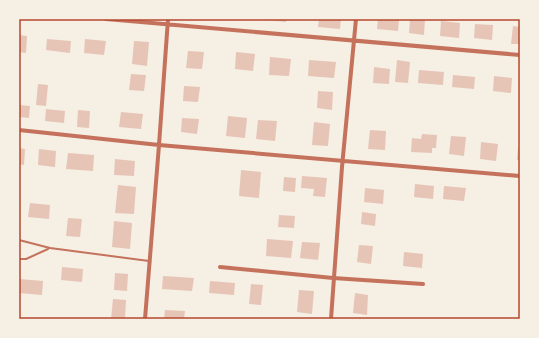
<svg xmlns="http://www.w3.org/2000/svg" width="539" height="338" viewBox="0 0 539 338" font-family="Raleway,sans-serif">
	<rect width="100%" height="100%" fill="#f6efe4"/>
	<path fill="#e6c5b7" d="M 265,19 L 286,19 L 286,22 L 265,20 Z
		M 319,19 L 341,19 L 340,29 L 318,27 Z
		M 378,19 L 399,20 L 398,31 L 377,29 Z
		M 410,19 L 425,19 L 424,35 L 409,33 Z
		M 441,21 L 460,23 L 459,38 L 440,36 Z
		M 475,24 L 493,25 L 492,40 L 474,38 Z
		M 513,26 L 520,27 L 520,44 L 511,44 Z
		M 19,35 L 27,36 L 26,53 L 19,52 Z
		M 47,39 L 71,41 L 70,53 L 46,50 Z
		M 85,39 L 106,41 L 104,55 L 84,53 Z
		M 134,41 L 149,42 L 147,66 L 132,64 Z
		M 188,51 L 204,52 L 202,69 L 186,68 Z
		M 236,52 L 255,54 L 253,71 L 235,69 Z
		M 270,57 L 291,59 L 289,76 L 269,75 Z
		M 309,60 L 336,62 L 334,78 L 308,76 Z
		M 397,60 L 410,62 L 408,83 L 395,82 Z
		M 374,67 L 390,69 L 389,84 L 373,83 Z
		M 419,70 L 444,72 L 443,85 L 418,83 Z
		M 131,74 L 146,75 L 144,91 L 129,90 Z
		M 453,75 L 475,77 L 474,89 L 452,87 Z
		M 494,76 L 512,78 L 511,93 L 493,91 Z
		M 38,84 L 48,85 L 46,106 L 36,105 Z
		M 184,86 L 200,87 L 198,102 L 183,101 Z
		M 318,91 L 333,92 L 332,110 L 317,108 Z
		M 19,105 L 30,106 L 29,118 L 19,117 Z
		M 46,109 L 65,111 L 64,123 L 45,121 Z
		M 78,110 L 90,111 L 89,128 L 77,127 Z
		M 121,112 L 143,114 L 141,129 L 119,127 Z
		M 228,116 L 247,118 L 245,138 L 226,136 Z
		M 182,118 L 199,119 L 197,134 L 181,132 Z
		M 258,120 L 277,121 L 275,141 L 256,139 Z
		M 314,122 L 330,124 L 328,146 L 312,145 Z
		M 370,130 L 386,131 L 385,150 L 368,149 Z
		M 422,134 L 437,135 L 436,148 L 432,148 L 432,153 L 411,152 L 412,138 L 421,139 Z
		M 451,136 L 466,137 L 464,156 L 449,154 Z
		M 481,142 L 498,144 L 496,161 L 480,159 Z
		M 19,148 L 25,149 L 24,165 L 19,164 Z
		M 518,148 L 520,148 L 520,161 L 517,160 Z
		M 39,149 L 56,151 L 55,167 L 38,165 Z
		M 68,153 L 94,155 L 93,171 L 66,169 Z
		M 115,159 L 135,161 L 134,176 L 114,175 Z
		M 241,170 L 261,172 L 259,198 L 239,196 Z
		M 302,176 L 327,178 L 325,197 L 313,196 L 314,189 L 301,188 Z
		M 284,177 L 296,178 L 295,192 L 283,191 Z
		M 415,184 L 434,186 L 433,199 L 414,197 Z
		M 118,185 L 136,187 L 134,214 L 115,213 Z
		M 444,186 L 466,188 L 464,201 L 443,199 Z
		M 365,188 L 384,190 L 383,204 L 364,202 Z
		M 30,203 L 50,205 L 49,219 L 28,217 Z
		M 362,212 L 376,214 L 375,226 L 361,224 Z
		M 279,215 L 295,216 L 294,228 L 278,227 Z
		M 68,218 L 82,219 L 80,237 L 66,236 Z
		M 114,221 L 132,223 L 130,249 L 112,247 Z
		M 267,239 L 293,241 L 291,258 L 266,256 Z
		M 302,242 L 320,243 L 318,260 L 300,258 Z
		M 359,245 L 373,246 L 371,264 L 357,262 Z
		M 404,252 L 423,254 L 422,268 L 403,266 Z
		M 62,267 L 83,269 L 82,282 L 61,280 Z
		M 115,273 L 128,274 L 127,291 L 114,290 Z
		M 163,276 L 194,278 L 192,291 L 162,289 Z
		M 19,279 L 43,281 L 42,295 L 19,293 Z
		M 210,281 L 235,283 L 234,295 L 209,293 Z
		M 251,284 L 263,285 L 261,305 L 249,304 Z
		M 299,290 L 314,291 L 312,314 L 297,312 Z
		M 355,293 L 368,295 L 367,315 L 353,313 Z
		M 113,299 L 126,300 L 125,319 L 111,319 Z
		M 165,310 L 185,311 L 184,319 L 164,319 Z"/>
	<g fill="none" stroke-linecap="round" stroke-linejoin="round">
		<path stroke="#c5725c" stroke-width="2" d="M 19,240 L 50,248 L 149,261
			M 19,259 L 26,259 L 48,249"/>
		<path stroke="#c5725c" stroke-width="4" d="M 106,19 L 520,55
			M 19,130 L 159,145 L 520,176
			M 220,267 L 333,278 L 423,284
			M 145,319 L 159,145 L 168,19
			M 331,319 L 342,167 L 356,19"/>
	</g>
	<rect width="539" height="338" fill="none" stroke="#f6efe4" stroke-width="40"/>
	<rect x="20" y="20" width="499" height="298" fill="none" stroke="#b5482f" stroke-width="1.5"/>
</svg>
